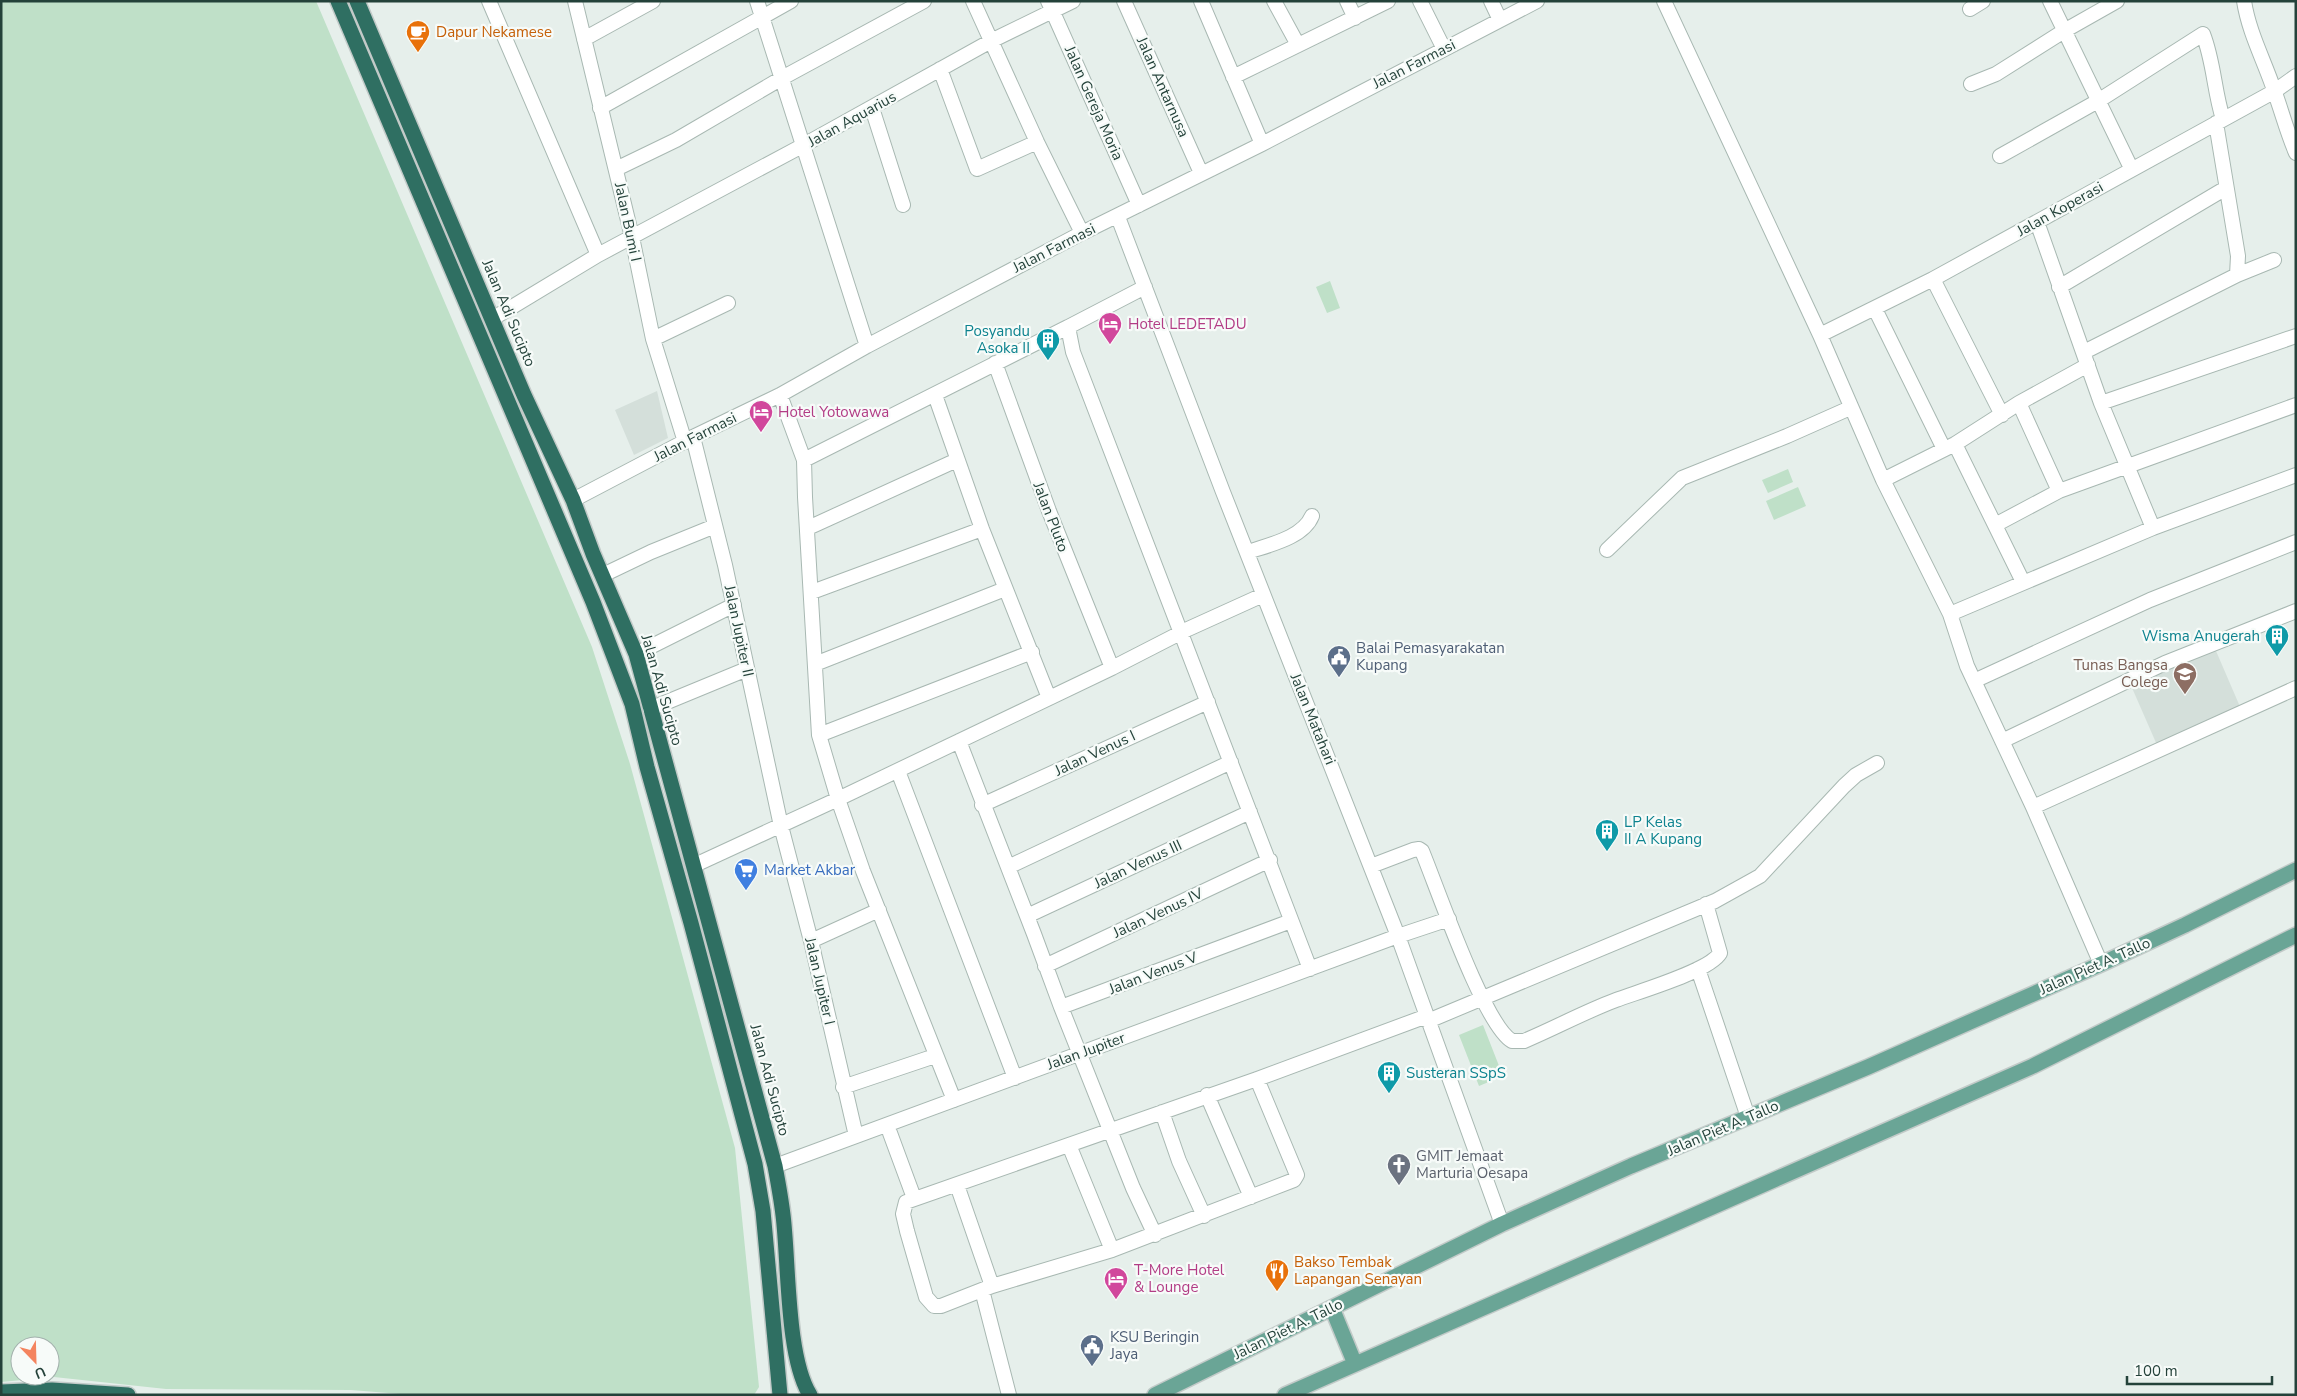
<svg xmlns="http://www.w3.org/2000/svg" width="2297" height="1396" viewBox="0 0 2297 1396" font-family="'Nunito Sans',sans-serif">
	<rect width="100%" height="100%" fill="#e6efeb"/>
	<path fill="#d4dfda" d="M 657,391 L 668,438 L 634,455 L 615,410 Z
		M 2213,644 L 2241,709 L 2157,745 L 2129,681 Z"/>
	<path fill="#bfe0c8" fill-rule="evenodd" d="M 1,1 L 316,1 L 592,647 L 630,764 L 735,1148 L 759,1387 L 754,1395 L 413,1395 L 351,1390 L 166,1389 L 54,1377 L 1,1382 ZM 20,1346 L 50,1346 L 50,1376 L 20,1376 Z
		M 1330,281 L 1340,308 L 1327,313 L 1316,287 Z
		M 1788,469 L 1793,482 L 1768,493 L 1762,480 Z
		M 1798,487 L 1806,506 L 1774,520 L 1766,501 Z
		M 1483,1025 L 1503,1076 L 1479,1086 L 1459,1035 Z"/>
	<g fill="none" stroke-linecap="round" stroke-linejoin="round">
		<g stroke="#a8b8b2" stroke-width="16">
			<path id="minor" d="M 489,1 L 598,255
				M 575,1 L 632,237 L 653,339 L 685,442
				M 757,1 L 867,346
				M 973,1 L 1037,142 L 1082,233
				M 1048,1 L 1139,205
				M 1124,1 L 1201,173
				M 1201,1 L 1262,144
				M 1274,1 L 1298,45
				M 1347,1 L 1355,18
				M 1420,1 L 1444,49
				M 1491,1 L 1500,20
				M 1664,1 L 1820,335 L 1883,480 L 1950,614 L 1967,666 L 2033,807 L 2101,964
				M 2050,1 L 2131,168
				M 2244,1 C 2249,33 2264,60 2274,90 C 2282,112 2287,132 2296,153
				M 1970,9 L 1983,1
				M 584,39 L 653,1
				M 940,69 L 977,169 L 1037,142
				M 1233,77 L 1388,1
				M 1971,84 L 1996,74 L 2064,31 L 2117,1
				M 600,108 L 791,1
				M 872,108 L 903,205
				M 2000,156 L 2098,101 L 2203,34 C 2214,62 2214,91 2223,119
				M 616,169 L 676,140 L 782,78 L 924,1
				M 1118,217 L 1223,492 L 1398,936 L 1502,1224
				M 2237,275 L 2274,260
				M 1933,279 L 2002,415
				M 1145,287 L 1068,327 L 1073,352 L 1310,969
				M 2059,287 L 2226,188
				M 1875,309 L 1944,449
				M 492,319 L 598,255 L 802,146 L 991,41 L 1073,1
				M 1820,335 L 1933,279 L 2275,91 L 2296,76
				M 653,339 L 728,303
				M 2084,352 L 2237,275 L 2238,256 L 2216,123
				M 995,363 L 1049,511 L 1112,668
				M 780,395 L 804,460
				M 935,395 L 982,529 L 1049,698
				M 2019,403 L 2059,491
				M 2101,403 L 2296,336
				M 693,437 L 725,565 L 781,826 L 811,941 L 856,1136
				M 1955,444 L 2023,582
				M 1883,480 L 1955,444 L 2019,403 L 2088,365
				M 573,500 L 693,437 L 780,395 L 867,346 L 1082,233 L 1262,144 L 1537,1
				M 1995,525 L 2059,491 L 2296,405
				M 808,528 L 957,460
				M 2153,528 L 2296,475
				M 1607,550 L 1682,478 L 1787,436 L 1850,408
				M 1248,552 C 1268,545 1303,538 1312,516
				M 603,575 L 651,552 L 715,526
				M 812,592 L 982,529
				M 1950,614 L 2153,528 L 2101,403 L 2037,222
				M 636,654 L 734,605
				M 815,664 L 1005,589
				M 1974,681 L 2150,600 L 2296,542
				M 650,709 L 747,669
				M 819,735 L 1032,652
				M 959,741 L 1034,934 L 1061,1007
				M 2002,741 L 2165,663 L 2296,611
				M 898,771 L 1015,1078
				M 982,805 L 1208,702
				M 2033,807 L 2296,688
				M 695,865 L 838,799 L 1112,668 L 1188,629 L 1263,595
				M 1371,866 L 1413,850 L 1419,849 L 1422,851 C 1437,887 1484,1025 1512,1041 L 1524,1041 C 1555,1028 1584,1012 1616,1000 C 1637,992 1710,971 1720,953 L 1706,904
				M 1008,867 L 1231,762
				M 1027,916 L 1250,812
				M 811,941 L 879,910
				M 1045,966 L 1270,860
				M 1698,969 L 1748,1117
				M 1428,1021 L 1715,901 L 1760,876 L 1844,786 L 1856,775 L 1877,763
				M 843,1087 L 935,1056
				M 1207,1095 L 1251,1197
				M 954,1100 L 863,871 L 838,799 L 819,735 L 805,497 L 804,460 L 1068,327
				M 1162,1112 L 1179,1161 L 1204,1216
				M 890,1133 L 914,1198
				M 1069,1145 L 1112,1250
				M 775,1166 L 1398,936 L 1449,919
				M 957,1185 L 992,1286 L 941,1306 L 934,1306 L 926,1297 L 907,1231 L 903,1214 L 906,1202 L 1257,1079 L 1427,1016
				M 1155,1235 L 1133,1188 L 1061,1007 L 1291,921
				M 992,1286 L 1112,1250 L 1294,1180 L 1297,1175 L 1257,1079
				M 982,1290 L 1009,1395"/>
		</g>
		<g stroke="#c2cac8" stroke-width="18">
			<path id="major" d="M 1332,1308 L 1355,1364
				M 1155,1395 L 1502,1224 L 1631,1166 L 1868,1067 L 2101,964 L 2185,925 L 2296,870
				M 1285,1395 L 2033,1066 L 2296,935"/>
		</g>
		<g stroke="#c2cac8" stroke-width="18">
			<path id="highway" d="M 338,1 L 593,602 L 632,704 L 647,767 L 691,923 L 755,1164 L 763,1211 L 780,1395
				M 357,1 L 524,395 L 573,500 L 593,554 L 636,654 L 775,1166 C 778,1182 781,1198 783,1215 C 789,1262 786,1356 810,1395
				M 1,1392 L 52,1390 L 128,1395"/>
		</g>
		<use href="#minor" stroke="#fff" stroke-width="14"/>
		<use href="#major" stroke="#6aa596" stroke-width="15"/>
		<use href="#highway" stroke="#2f6f62" stroke-width="15"/>
	</g>
	<defs>
		<g id="cafe-pin" transform="scale(1.25)"><path d="M0 17L-7.5 6A9.5 9.5 0 1 1 7.5 6Z" fill="#e8710a" stroke="#f7fbf9"/><path d="M-5.5-4.5H6V0H3Q3 3.5 0 3.5H-2.5Q-5.5 3.5-5.5 0ZM3-3.2v2h1.7v-2ZM-6 4.5H4V6H-6Z" fill="#fff"/></g>
		<g id="hotel-pin" transform="scale(1.25)"><path d="M0 17L-7.5 6A9.5 9.5 0 1 1 7.5 6Z" fill="#d1479c" stroke="#f7fbf9"/><path d="M-6-4.5h1.5V1H6V5H4.5V3h-9V5H-6ZM-4 0a1.8 1.8 0 1 1 3.6 0ZM.5 0V-2.5h3Q6-2.5 6 0Z" fill="#fff"/></g>
		<g id="building-pin" transform="scale(1.25)"><path d="M0 17L-7.5 6A9.5 9.5 0 1 1 7.5 6Z" fill="#0f9aa8" stroke="#f7fbf9"/><path d="M-4-6H4V6H1V3H-1V6H-4ZM-2.5-4.3h1.7v1.8h-1.7ZM.8-4.3h1.7v1.8H.8ZM-2.5-1h1.7V.8h-1.7ZM.8-1h1.7V.8H.8Z" fill="#fff"/></g>
		<g id="civic-pin" transform="scale(1.25)"><path d="M0 17L-7.5 6A9.5 9.5 0 1 1 7.5 6Z" fill="#5c6f8a" stroke="#f7fbf9"/><path d="M-.6-6.5H3V-4.5H.6V-3L4-1V1h2V6H-6V1h2V-1L-.6-3ZM-1.2 2.5V6h2.4V2.5Z" fill="#fff"/></g>
		<g id="school-pin" transform="scale(1.25)"><path d="M0 17L-7.5 6A9.5 9.5 0 1 1 7.5 6Z" fill="#8d6e63" stroke="#f7fbf9"/><path d="M0-5L7-2L0 1L-7-2ZM-4 1L0 2.5L4 1V4Q0 6-4 4Z" fill="#fff"/></g>
		<g id="supermarket-pin" transform="scale(1.25)"><path d="M0 17L-7.5 6A9.5 9.5 0 1 1 7.5 6Z" fill="#3f7fe0" stroke="#f7fbf9"/><path d="M-6-5.5h2.5l.6 2H6L4.5 2H-2.5L-4.4-4H-6ZM-1.5 3.2a1.3 1.3 0 1 0 .1 0ZM3 3.2a1.3 1.3 0 1 0 .1 0Z" fill="#fff"/></g>
		<g id="church-pin" transform="scale(1.25)"><path d="M0 17L-7.5 6A9.5 9.5 0 1 1 7.5 6Z" fill="#6b7280" stroke="#f7fbf9"/><path d="M-1.2-6h2.4v3.5h3.3v2.4h-3.3V6h-2.4V-.1h-3.3v-2.4h3.3Z" fill="#fff"/></g>
		<g id="restaurant-pin" transform="scale(1.25)"><path d="M0 17L-7.5 6A9.5 9.5 0 1 1 7.5 6Z" fill="#e8710a" stroke="#f7fbf9"/><path d="M-5-6h1v4h1v-4h1v4h1v-4h1v5L-1.5 .5V6h-2V.5L-5-1ZM5-6V6H3V1.5H1.5Q1.5-4 5-6Z" fill="#fff"/></g>
	</defs>
	<g fill-rule="evenodd">
		<use href="#cafe-pin" x="418" y="32"/>
		<use href="#hotel-pin" x="1110" y="324"/>
		<use href="#building-pin" x="1048" y="340"/>
		<use href="#hotel-pin" x="761" y="412"/>
		<use href="#building-pin" x="2277" y="636"/>
		<use href="#civic-pin" x="1339" y="657"/>
		<use href="#school-pin" x="2185" y="674"/>
		<use href="#building-pin" x="1607" y="831"/>
		<use href="#supermarket-pin" x="746" y="870"/>
		<use href="#building-pin" x="1389" y="1073"/>
		<use href="#church-pin" x="1399" y="1165"/>
		<use href="#restaurant-pin" x="1277" y="1271"/>
		<use href="#hotel-pin" x="1116" y="1279"/>
		<use href="#civic-pin" x="1092" y="1346"/>
	</g>
	<g text-anchor="middle" dominant-baseline="central" stroke-width="4.5" stroke-linejoin="round" paint-order="stroke">
		<g font-size="15" fill="#c56008" stroke="#f7fbf9" text-anchor="start">
			<text x="436" y="32">Dapur Nekamese</text>
			<text x="1294" y="1262">Bakso Tembak<tspan x="1294" dy="17">Lapangan Senayan</tspan></text>
		</g>
		<g font-size="15" fill="#24423a" stroke="#f7fbf9">
			<text transform="translate(1414 64) rotate(-27)">Jalan Farmasi</text>
			<text transform="translate(1163 87) rotate(66)">Jalan Antarnusa</text>
			<text transform="translate(1094 103) rotate(66)">Jalan Gereja Moria</text>
			<text transform="translate(852 119) rotate(-29)">Jalan Aquarius</text>
			<text transform="translate(2060 209) rotate(-29)">Jalan Koperasi</text>
			<text transform="translate(628 222) rotate(78)">Jalan Bumi I</text>
			<text transform="translate(1054 248) rotate(-27)">Jalan Farmasi</text>
			<text transform="translate(509 313) rotate(67)">Jalan Adi Sucipto</text>
			<text transform="translate(695 437) rotate(-27)">Jalan Farmasi</text>
			<text transform="translate(1051 517) rotate(69)">Jalan Pluto</text>
			<text transform="translate(739 631) rotate(78)">Jalan Jupiter II</text>
			<text transform="translate(662 690) rotate(74)">Jalan Adi Sucipto</text>
			<text transform="translate(1313 719) rotate(68)">Jalan Matahari</text>
			<text transform="translate(1095 753) rotate(-25)">Jalan Venus I</text>
			<text transform="translate(1138 864) rotate(-25)">Jalan Venus III</text>
			<text transform="translate(1158 913) rotate(-25)">Jalan Venus IV</text>
			<text transform="translate(2095 966) rotate(-24)">Jalan Piet A. Tallo</text>
			<text transform="translate(1153 973) rotate(-21)">Jalan Venus V</text>
			<text transform="translate(820 981) rotate(77)">Jalan Jupiter I</text>
			<text transform="translate(1086 1051) rotate(-20)">Jalan Jupiter</text>
			<text transform="translate(770 1080) rotate(75)">Jalan Adi Sucipto</text>
			<text transform="translate(1723 1128) rotate(-23)">Jalan Piet A. Tallo</text>
			<text transform="translate(1288 1329) rotate(-26)">Jalan Piet A. Tallo</text>
		</g>
		<g font-size="15" fill="#b23c85" stroke="#f7fbf9" text-anchor="start">
			<text x="1128" y="324">Hotel LEDETADU</text>
			<text x="778" y="412">Hotel Yotowawa</text>
			<text x="1134" y="1270">T-More Hotel<tspan x="1134" dy="17">&amp; Lounge</tspan></text>
		</g>
		<g font-size="15" fill="#0d838f" stroke="#f7fbf9" text-anchor="end">
			<text x="1030" y="331">Posyandu<tspan x="1030" dy="17">Asoka II</tspan></text>
			<text x="2260" y="636">Wisma Anugerah</text>
			<text x="1624" y="822" text-anchor="start">LP Kelas<tspan x="1624" dy="17">II A Kupang</tspan></text>
			<text x="1406" y="1073" text-anchor="start">Susteran SSpS</text>
		</g>
		<g font-size="15" fill="#4e5e75" stroke="#f7fbf9" text-anchor="start">
			<text x="1356" y="648">Balai Pemasyarakatan<tspan x="1356" dy="17">Kupang</tspan></text>
			<text x="1110" y="1337">KSU Beringin<tspan x="1110" dy="17">Jaya</tspan></text>
		</g>
		<g font-size="15" fill="#785e54" stroke="#f7fbf9" text-anchor="end">
			<text x="2168" y="665">Tunas Bangsa<tspan x="2168" dy="17">Colege</tspan></text>
		</g>
		<g font-size="15" fill="#366cbe" stroke="#f7fbf9" text-anchor="start">
			<text x="764" y="870">Market Akbar</text>
		</g>
		<g font-size="15" fill="#5b616d" stroke="#f7fbf9" text-anchor="start">
			<text x="1416" y="1156">GMIT Jemaat<tspan x="1416" dy="17">Marturia Oesapa</tspan></text>
		</g>
	</g>
	<rect width="2297" height="1396" fill="none" stroke="#24423a" stroke-width="5"/>
	<g transform="translate(35 1361) rotate(157)"><circle r="24" fill="#f7fbf9" stroke="#a3b1ad"/>
	<path d="M0-4L9 19L0 12L-9 19Z" fill="#f4845f"/>
	<text y="-8" font-size="14" font-weight="bold" text-anchor="middle" fill="#24423a">U</text>
	</g>
	<path d="M2127 1376v8h145v-8" fill="none" stroke="#24423a" stroke-width="2.5"/>
	<text x="2134" y="1376" font-size="15" fill="#24423a" stroke="#f7fbf9" stroke-width="4" paint-order="stroke">100 m</text>
</svg>
